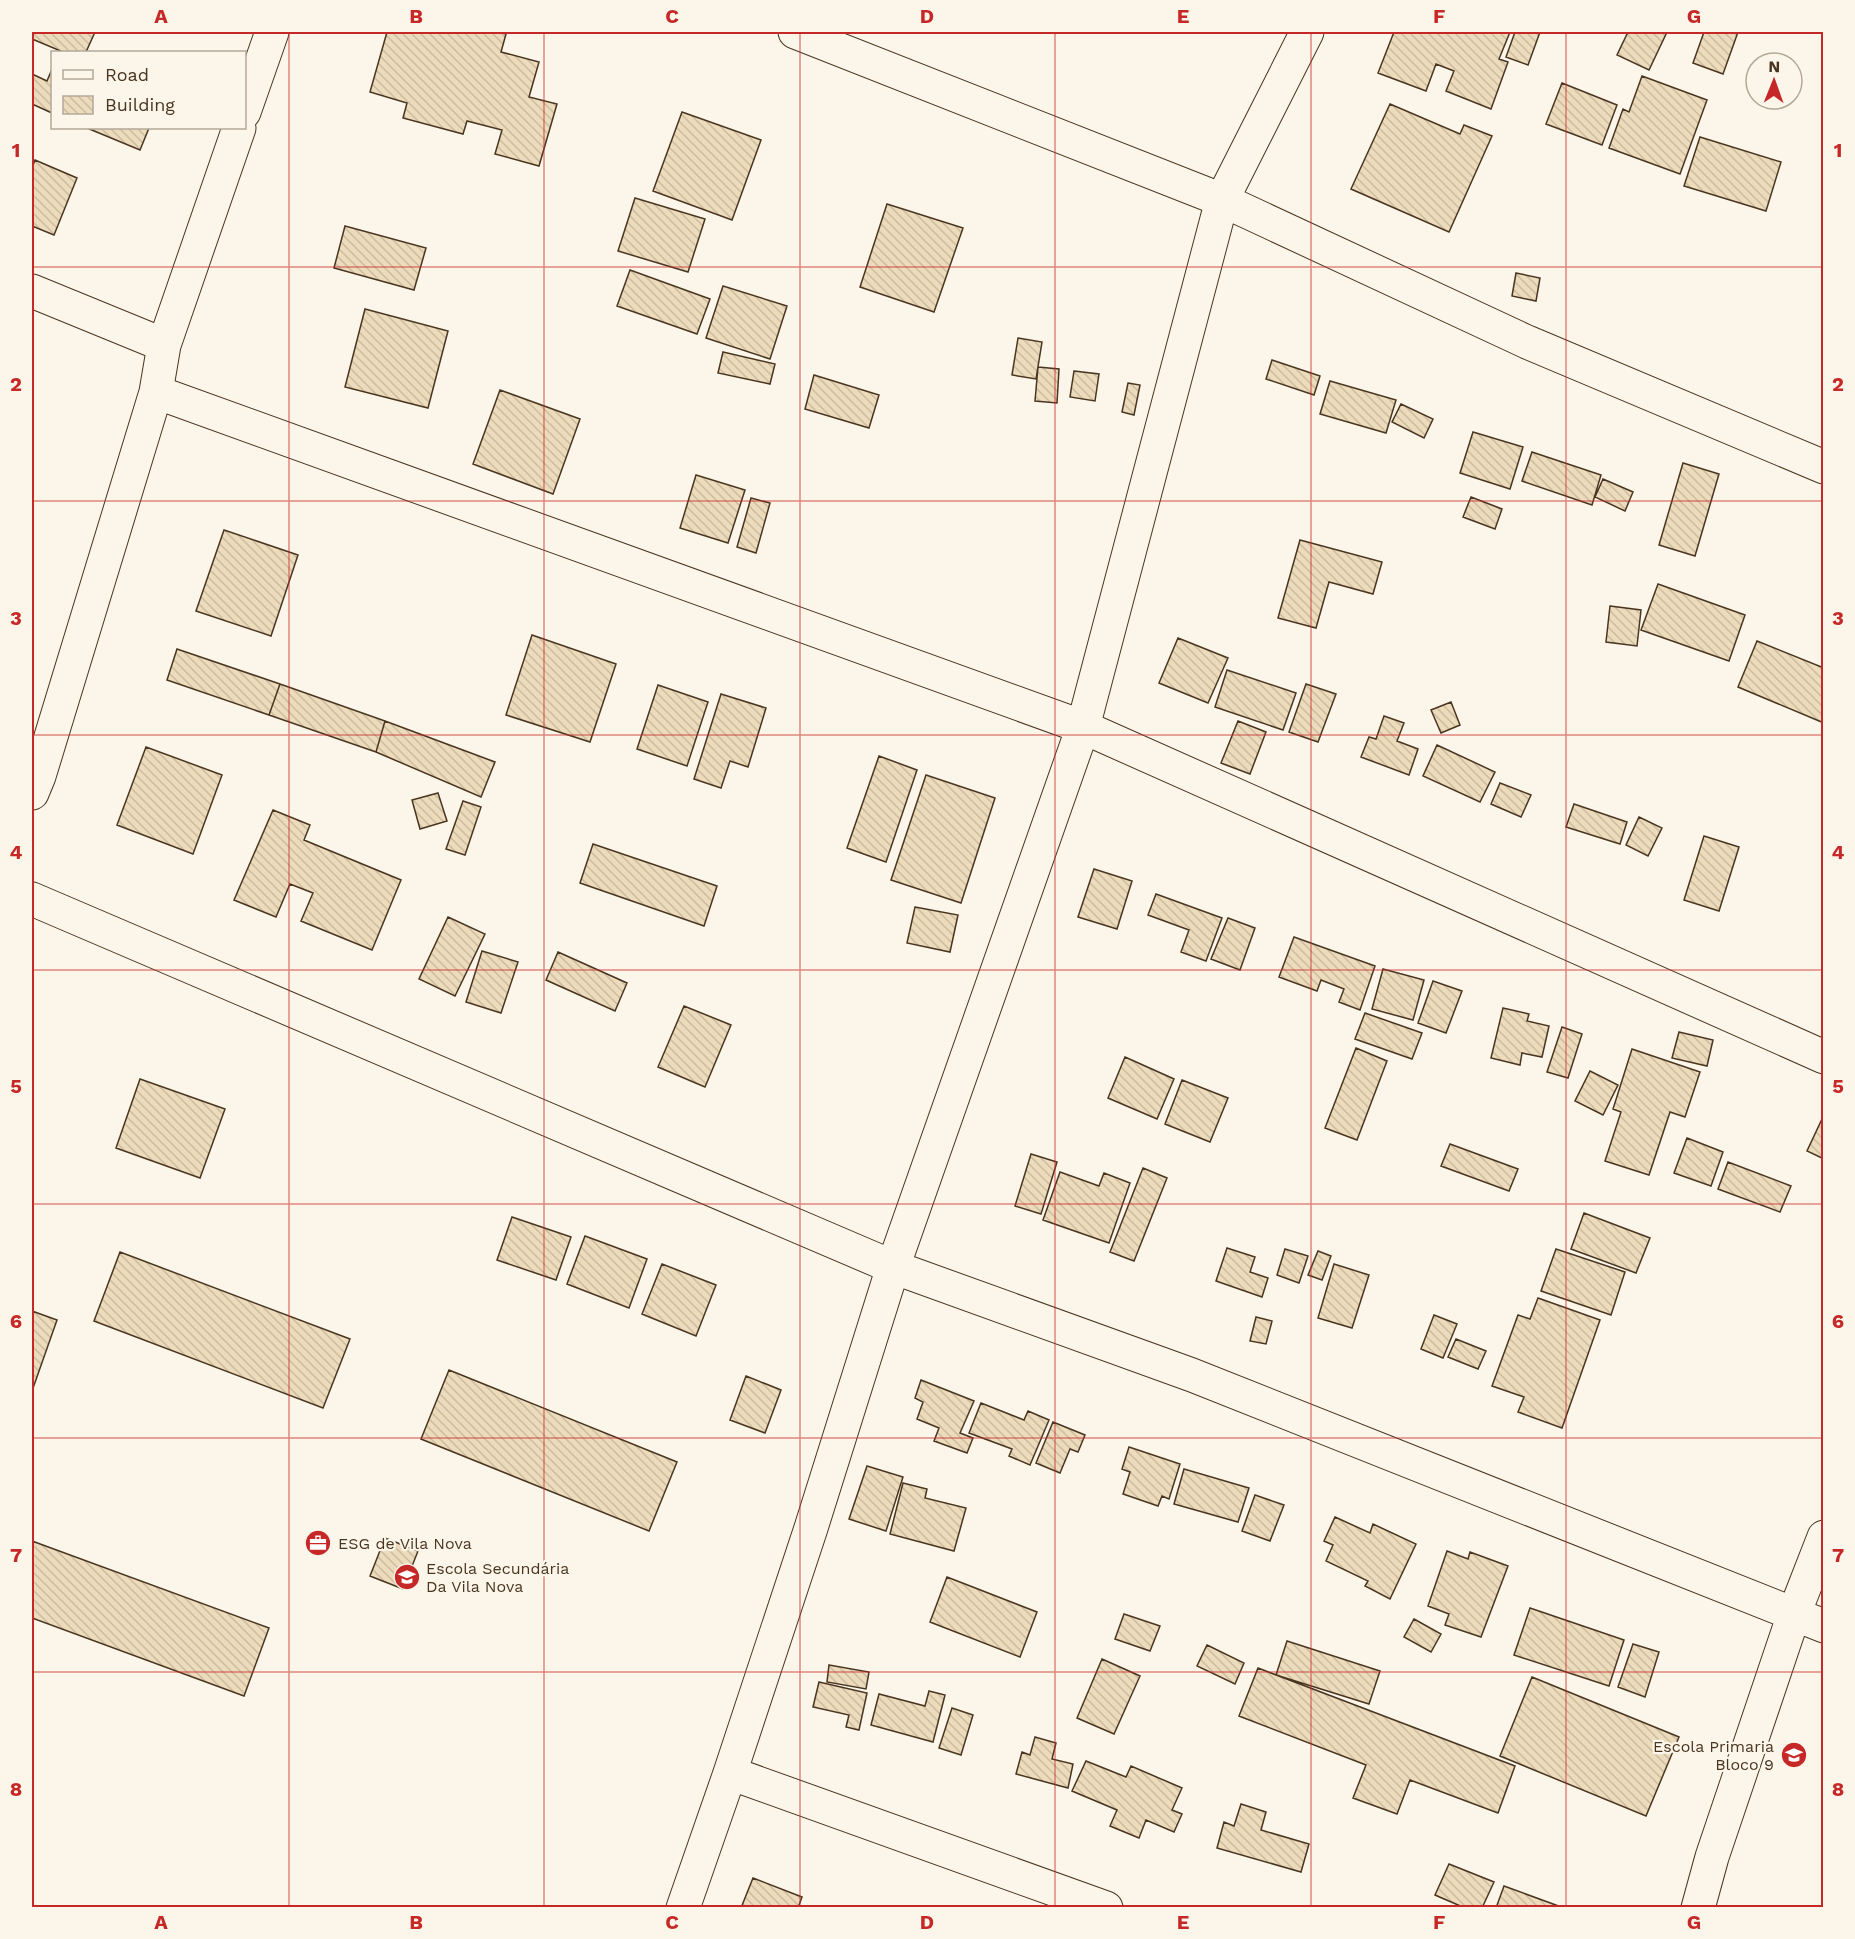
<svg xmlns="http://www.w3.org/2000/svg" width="1855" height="1939" viewBox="0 0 1855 1939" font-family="'Work Sans',sans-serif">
	<defs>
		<pattern id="building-back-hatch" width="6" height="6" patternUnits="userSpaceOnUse" patternTransform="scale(1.5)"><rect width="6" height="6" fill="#ecdcbc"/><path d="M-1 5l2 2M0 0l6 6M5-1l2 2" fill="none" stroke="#ccbda1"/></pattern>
	</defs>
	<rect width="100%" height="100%" fill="#fbf6e9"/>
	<path fill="url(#building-back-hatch)" stroke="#4a3520" stroke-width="1.5" d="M 32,32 L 95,32 L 86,52 L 63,52 L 32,39 Z
		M 387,32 L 499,32 L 506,34 L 501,52 L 539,62 L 529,97 L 557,104 L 539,166 L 495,154 L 502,130 L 467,121 L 463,134 L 403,118 L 407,103 L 370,92 Z
		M 1394,32 L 1510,32 L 1499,59 L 1508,62 L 1491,109 L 1446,91 L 1454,71 L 1436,64 L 1426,91 L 1378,73 Z
		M 1515,32 L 1540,32 L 1528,65 L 1506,57 Z
		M 1628,32 L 1667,32 L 1649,70 L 1617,55 Z
		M 1704,32 L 1738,32 L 1723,74 L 1693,63 Z
		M 52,69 L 52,113 L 32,104 L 32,74 L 47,81 Z
		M 1642,76 L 1707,100 L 1680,174 L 1609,148 L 1623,109 L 1629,112 Z
		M 1562,83 L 1617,105 L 1602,145 L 1546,124 Z
		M 1390,104 L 1460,134 L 1464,125 L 1492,136 L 1449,232 L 1351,189 Z
		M 682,112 L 761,140 L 732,220 L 653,191 Z
		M 87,128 L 149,128 L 140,150 Z
		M 1700,137 L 1781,162 L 1766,211 L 1684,186 Z
		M 35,160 L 77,178 L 54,235 L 32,226 L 32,168 Z
		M 635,198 L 705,219 L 688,272 L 618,251 Z
		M 887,204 L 963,228 L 934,312 L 860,287 Z
		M 345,226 L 426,248 L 414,290 L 334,268 Z
		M 630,270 L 710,299 L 697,334 L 617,306 Z
		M 1516,273 L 1540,278 L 1536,301 L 1512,296 Z
		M 723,286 L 787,306 L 770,359 L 706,338 Z
		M 365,309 L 448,331 L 428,408 L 345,387 Z
		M 1018,338 L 1042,342 L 1036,379 L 1012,375 Z
		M 723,352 L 775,364 L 770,384 L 718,373 Z
		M 1272,360 L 1320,376 L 1314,395 L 1266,379 Z
		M 1038,367 L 1059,369 L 1057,403 L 1035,401 Z
		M 1074,371 L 1099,374 L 1095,401 L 1070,397 Z
		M 814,375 L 879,395 L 869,428 L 805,409 Z
		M 1330,381 L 1396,400 L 1386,433 L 1320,414 Z
		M 1128,383 L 1140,385 L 1134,415 L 1122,412 Z
		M 500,390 L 580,419 L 553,494 L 473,464 Z
		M 1401,404 L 1433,419 L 1424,438 L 1392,422 Z
		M 1473,432 L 1523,447 L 1510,489 L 1460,473 Z
		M 1532,452 L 1601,475 L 1592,505 L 1522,481 Z
		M 1683,463 L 1719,474 L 1695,556 L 1659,545 Z
		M 696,475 L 745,490 L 728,543 L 680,528 Z
		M 1603,479 L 1633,492 L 1625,511 L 1595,497 Z
		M 1471,497 L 1502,509 L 1495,529 L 1463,517 Z
		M 751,498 L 770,503 L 756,553 L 737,547 Z
		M 224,530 L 298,555 L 271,636 L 196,611 Z
		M 1300,540 L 1382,562 L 1373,594 L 1329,582 L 1316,628 L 1278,618 Z
		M 1658,584 L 1745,615 L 1729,661 L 1641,630 Z
		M 1610,606 L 1641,610 L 1637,646 L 1606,642 Z
		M 532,635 L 616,664 L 590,742 L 506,715 Z
		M 1178,638 L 1228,658 L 1208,703 L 1159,683 Z
		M 1757,641 L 1824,668 L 1824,723 L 1738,687 Z
		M 177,649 L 280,684 L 269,715 L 167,680 Z
		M 1227,670 L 1296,693 L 1283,730 L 1215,707 Z
		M 280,684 L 385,721 L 376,752 L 269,715 Z
		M 1306,684 L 1336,694 L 1318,742 L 1289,732 Z
		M 658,685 L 708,702 L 687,766 L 637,749 Z
		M 721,694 L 766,708 L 748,767 L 730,761 L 721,788 L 694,779 Z
		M 1451,702 L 1460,725 L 1441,733 L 1431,710 Z
		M 1384,716 L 1404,723 L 1397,741 L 1418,749 L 1409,775 L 1361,757 L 1369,737 L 1376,739 Z
		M 385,721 L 495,762 L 481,797 L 376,752 Z
		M 1238,721 L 1266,732 L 1250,774 L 1221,763 Z
		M 1437,745 L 1495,772 L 1480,802 L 1423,776 Z
		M 146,747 L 222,775 L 193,854 L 117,825 Z
		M 879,756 L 917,770 L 886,862 L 847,848 Z
		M 926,775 L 995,798 L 961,903 L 891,880 Z
		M 1500,783 L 1531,795 L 1521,817 L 1491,804 Z
		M 438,793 L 447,821 L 420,829 L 412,800 Z
		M 463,801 L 481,807 L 465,855 L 446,849 Z
		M 1574,804 L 1627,822 L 1620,844 L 1566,827 Z
		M 273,810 L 310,825 L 304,840 L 401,880 L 372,950 L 301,921 L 313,893 L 290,884 L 276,917 L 234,900 Z
		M 1639,817 L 1662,828 L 1648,856 L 1626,845 Z
		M 1704,836 L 1739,847 L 1719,911 L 1684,900 Z
		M 593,844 L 717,886 L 704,926 L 580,883 Z
		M 1094,869 L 1132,881 L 1117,929 L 1078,917 Z
		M 1156,894 L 1222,918 L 1206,961 L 1181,952 L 1189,930 L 1148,915 Z
		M 915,907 L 958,915 L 950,952 L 907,943 Z
		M 448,917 L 485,934 L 455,996 L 419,979 Z
		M 1228,918 L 1255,928 L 1240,970 L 1211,959 Z
		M 1294,937 L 1375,966 L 1360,1010 L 1339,1002 L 1344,989 L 1321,980 L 1317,991 L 1279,977 Z
		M 482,951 L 518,962 L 501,1013 L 466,1002 Z
		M 558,952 L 627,983 L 615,1011 L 546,980 Z
		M 1383,969 L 1424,980 L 1413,1020 L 1372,1009 Z
		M 1433,981 L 1462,991 L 1446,1033 L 1418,1023 Z
		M 684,1006 L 731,1025 L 705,1087 L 658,1067 Z
		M 1503,1008 L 1529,1014 L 1527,1021 L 1549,1026 L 1542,1057 L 1522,1053 L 1520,1065 L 1491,1058 Z
		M 1365,1013 L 1422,1033 L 1412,1059 L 1355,1039 Z
		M 1562,1027 L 1582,1034 L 1568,1078 L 1547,1072 Z
		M 1679,1032 L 1713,1040 L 1707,1066 L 1672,1058 Z
		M 1356,1048 L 1387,1061 L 1357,1140 L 1325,1128 Z
		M 1632,1049 L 1700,1072 L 1685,1117 L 1670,1112 L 1649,1175 L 1605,1161 L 1621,1112 L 1613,1109 Z
		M 1125,1057 L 1174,1079 L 1157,1119 L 1108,1098 Z
		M 1590,1071 L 1618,1085 L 1603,1115 L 1575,1101 Z
		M 140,1079 L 225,1109 L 200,1178 L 116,1148 Z
		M 1182,1080 L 1228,1098 L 1210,1142 L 1165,1124 Z
		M 1822,1119 L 1824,1120 L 1824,1159 L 1807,1151 Z
		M 1687,1138 L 1723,1152 L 1711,1186 L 1674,1173 Z
		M 1450,1144 L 1518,1169 L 1509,1191 L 1441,1166 Z
		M 1031,1154 L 1057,1162 L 1041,1214 L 1015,1206 Z
		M 1728,1162 L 1791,1186 L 1780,1212 L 1718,1189 Z
		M 1143,1168 L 1167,1178 L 1134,1261 L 1110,1252 Z
		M 1060,1172 L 1099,1186 L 1104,1173 L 1130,1183 L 1109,1243 L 1043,1220 Z
		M 1584,1213 L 1650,1238 L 1636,1273 L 1571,1249 Z
		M 512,1217 L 571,1237 L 556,1280 L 497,1260 Z
		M 585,1236 L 647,1259 L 629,1308 L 567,1284 Z
		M 1227,1248 L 1255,1257 L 1250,1272 L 1268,1278 L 1262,1297 L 1216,1281 Z
		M 1285,1249 L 1308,1256 L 1299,1283 L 1277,1275 Z
		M 1556,1249 L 1625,1272 L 1611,1315 L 1541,1291 Z
		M 1318,1251 L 1331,1256 L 1322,1280 L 1308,1275 Z
		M 120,1252 L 350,1339 L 323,1408 L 94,1321 Z
		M 662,1264 L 716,1285 L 696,1336 L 642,1314 Z
		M 1334,1264 L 1369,1275 L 1352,1328 L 1318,1318 Z
		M 1538,1298 L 1600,1320 L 1562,1428 L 1518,1412 L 1524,1397 L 1492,1386 L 1518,1315 L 1530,1319 Z
		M 32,1311 L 57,1320 L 32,1391 Z
		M 1434,1315 L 1457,1324 L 1443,1358 L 1421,1349 Z
		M 1256,1317 L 1272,1321 L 1266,1344 L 1250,1341 Z
		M 1456,1339 L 1486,1351 L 1478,1369 L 1448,1357 Z
		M 449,1370 L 677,1462 L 649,1531 L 421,1439 Z
		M 746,1376 L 781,1390 L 765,1433 L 730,1420 Z
		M 921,1380 L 974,1401 L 960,1433 L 973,1438 L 967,1453 L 934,1441 L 939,1428 L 917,1419 L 923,1402 L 915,1398 Z
		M 981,1403 L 1024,1420 L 1028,1411 L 1049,1420 L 1030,1465 L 1009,1456 L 1012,1449 L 969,1433 Z
		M 1053,1422 L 1085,1435 L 1078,1452 L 1070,1449 L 1060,1473 L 1036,1463 Z
		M 1129,1447 L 1180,1464 L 1169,1499 L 1162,1496 L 1158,1506 L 1123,1494 L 1130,1472 L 1122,1469 Z
		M 867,1466 L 903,1477 L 886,1531 L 849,1519 Z
		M 1184,1469 L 1249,1488 L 1238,1522 L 1174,1504 Z
		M 903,1483 L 927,1489 L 925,1498 L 966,1508 L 954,1551 L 890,1534 Z
		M 1255,1495 L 1284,1505 L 1270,1541 L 1242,1531 Z
		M 1335,1517 L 1370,1533 L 1373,1524 L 1416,1544 L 1390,1599 L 1365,1586 L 1368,1581 L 1326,1561 L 1333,1545 L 1324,1541 Z
		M 385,1538 L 418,1551 L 403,1589 L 370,1576 Z
		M 32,1541 L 269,1628 L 244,1696 L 32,1618 Z
		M 1447,1551 L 1468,1559 L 1470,1552 L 1508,1566 L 1481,1637 L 1445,1625 L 1449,1614 L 1428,1606 Z
		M 947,1577 L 1037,1612 L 1020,1657 L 930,1622 Z
		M 1530,1608 L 1624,1640 L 1609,1686 L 1514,1655 Z
		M 1124,1614 L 1160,1626 L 1150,1651 L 1115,1639 Z
		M 1414,1619 L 1441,1634 L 1431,1652 L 1404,1637 Z
		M 1287,1641 L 1380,1671 L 1369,1704 L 1276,1675 Z
		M 1633,1644 L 1659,1652 L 1645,1697 L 1618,1687 Z
		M 1207,1645 L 1244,1663 L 1235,1684 L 1197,1666 Z
		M 1102,1659 L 1140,1676 L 1114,1734 L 1077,1718 Z
		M 829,1665 L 869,1672 L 866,1689 L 827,1682 Z
		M 1258,1668 L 1515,1766 L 1498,1813 L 1410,1780 L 1397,1814 L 1353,1798 L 1366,1765 L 1239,1716 Z
		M 1532,1677 L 1679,1737 L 1646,1816 L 1500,1756 Z
		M 819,1682 L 867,1693 L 859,1730 L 846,1727 L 849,1715 L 813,1707 Z
		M 929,1691 L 945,1695 L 933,1742 L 871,1725 L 879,1694 L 925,1706 Z
		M 952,1708 L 973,1715 L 961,1755 L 939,1748 Z
		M 1035,1737 L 1056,1743 L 1052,1759 L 1073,1764 L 1068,1788 L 1016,1774 L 1022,1752 L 1030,1755 Z
		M 1086,1761 L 1126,1777 L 1131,1766 L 1182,1788 L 1172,1810 L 1182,1814 L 1174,1832 L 1146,1820 L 1139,1838 L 1110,1826 L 1117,1810 L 1072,1791 Z
		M 1241,1804 L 1266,1812 L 1261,1830 L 1309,1844 L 1301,1872 L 1217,1848 L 1224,1822 L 1234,1826 Z
		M 1449,1864 L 1494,1882 L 1482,1908 L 1465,1908 L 1435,1895 Z
		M 753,1878 L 802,1897 L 798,1908 L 741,1908 Z
		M 1504,1886 L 1564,1908 L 1496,1908 Z"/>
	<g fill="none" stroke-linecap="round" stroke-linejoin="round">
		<g stroke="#4a3520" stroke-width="35">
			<path id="minor" d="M 795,32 L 1222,200 L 1527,342 L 1824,467
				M 244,112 L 272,32
				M 32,291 L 164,345
				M 156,392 L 1083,727 L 1824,1057
				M 32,793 L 39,776 L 156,392 L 164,345 L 239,128
				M 32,899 L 893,1267 L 1192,1375 L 1824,1626
				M 730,1773 L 1106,1908
				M 683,1908 L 730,1773 L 811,1528 L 893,1267 L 1083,727 L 1222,200 L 1307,32
				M 1698,1908 L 1712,1857 L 1794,1614 L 1824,1537"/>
		</g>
		<use href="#minor" stroke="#fbf6e9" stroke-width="33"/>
	</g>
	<path fill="none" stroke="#c62828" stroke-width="1.5" stroke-opacity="0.55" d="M 289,32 L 289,1908M 544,32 L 544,1908M 800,32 L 800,1908M 1055,32 L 1055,1908M 1311,32 L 1311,1908M 1566,32 L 1566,1908M 32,267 L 1824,267M 32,501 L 1824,501M 32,735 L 1824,735M 32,970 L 1824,970M 32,1204 L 1824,1204M 32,1438 L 1824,1438M 32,1672 L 1824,1672"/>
	<defs>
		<g id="office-disc" transform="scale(1.35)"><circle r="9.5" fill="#c62828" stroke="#fbf6e9"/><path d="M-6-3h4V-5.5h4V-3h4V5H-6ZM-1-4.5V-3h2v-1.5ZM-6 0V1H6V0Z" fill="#fff"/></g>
		<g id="school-disc" transform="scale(1.35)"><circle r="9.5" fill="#c62828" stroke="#fbf6e9"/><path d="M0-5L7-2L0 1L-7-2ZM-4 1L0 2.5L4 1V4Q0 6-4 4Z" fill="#fff"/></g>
	</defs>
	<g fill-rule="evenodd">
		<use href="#office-disc" x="318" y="1543"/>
		<use href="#school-disc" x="407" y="1577"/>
		<use href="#school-disc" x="1794" y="1755"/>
	</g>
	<g text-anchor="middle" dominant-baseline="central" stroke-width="4.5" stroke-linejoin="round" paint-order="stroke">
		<g font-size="16" fill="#4a3520" stroke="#fbf6e9" text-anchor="start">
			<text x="338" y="1543">ESG de Vila Nova</text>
			<text x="426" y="1568">Escola Secundária<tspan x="426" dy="18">Da Vila Nova</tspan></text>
			<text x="1774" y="1746" text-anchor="end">Escola Primaria<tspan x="1774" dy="18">Bloco 9</tspan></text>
		</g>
	</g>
	<rect width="1855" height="1939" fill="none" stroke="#fbf6e9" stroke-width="66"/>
	<rect x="51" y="51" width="195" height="78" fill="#fbf6e9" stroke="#b4a999" stroke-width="1.5"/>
	<rect x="63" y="70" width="30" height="9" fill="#fbf6e9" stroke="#b4a999" stroke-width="1.5"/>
	<text x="105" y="81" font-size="18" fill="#4a3520">Road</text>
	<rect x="63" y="96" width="30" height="18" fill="url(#building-back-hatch)" stroke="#b4a999" stroke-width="1.5"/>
	<text x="105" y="111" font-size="18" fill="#4a3520">Building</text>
	<g transform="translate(1774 81) rotate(1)"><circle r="28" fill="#fbf6e9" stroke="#b4a999" stroke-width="1.5"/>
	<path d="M0-4.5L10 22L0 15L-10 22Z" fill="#c62828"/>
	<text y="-9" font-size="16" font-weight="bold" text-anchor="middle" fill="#4a3520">N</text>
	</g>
	<rect x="33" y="33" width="1789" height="1873" fill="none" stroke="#c62828" stroke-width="2"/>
	<g font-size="20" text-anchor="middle" font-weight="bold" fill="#c62828">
		<text x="161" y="23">A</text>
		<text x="416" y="23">B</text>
		<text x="672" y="23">C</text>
		<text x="927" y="23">D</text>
		<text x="1183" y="23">E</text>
		<text x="1439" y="23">F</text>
		<text x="1694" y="23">G</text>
		<text x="16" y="157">1</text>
		<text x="1838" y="157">1</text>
		<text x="16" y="391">2</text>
		<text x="1838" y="391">2</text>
		<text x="16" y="625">3</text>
		<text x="1838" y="625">3</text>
		<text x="16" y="859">4</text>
		<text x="1838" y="859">4</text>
		<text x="16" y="1093">5</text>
		<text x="1838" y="1093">5</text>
		<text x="16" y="1328">6</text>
		<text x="1838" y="1328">6</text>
		<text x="16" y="1562">7</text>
		<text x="1838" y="1562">7</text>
		<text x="16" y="1796">8</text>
		<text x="1838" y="1796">8</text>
		<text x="161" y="1929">A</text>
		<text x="416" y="1929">B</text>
		<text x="672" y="1929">C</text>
		<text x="927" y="1929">D</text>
		<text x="1183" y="1929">E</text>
		<text x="1439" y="1929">F</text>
		<text x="1694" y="1929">G</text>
	</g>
</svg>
